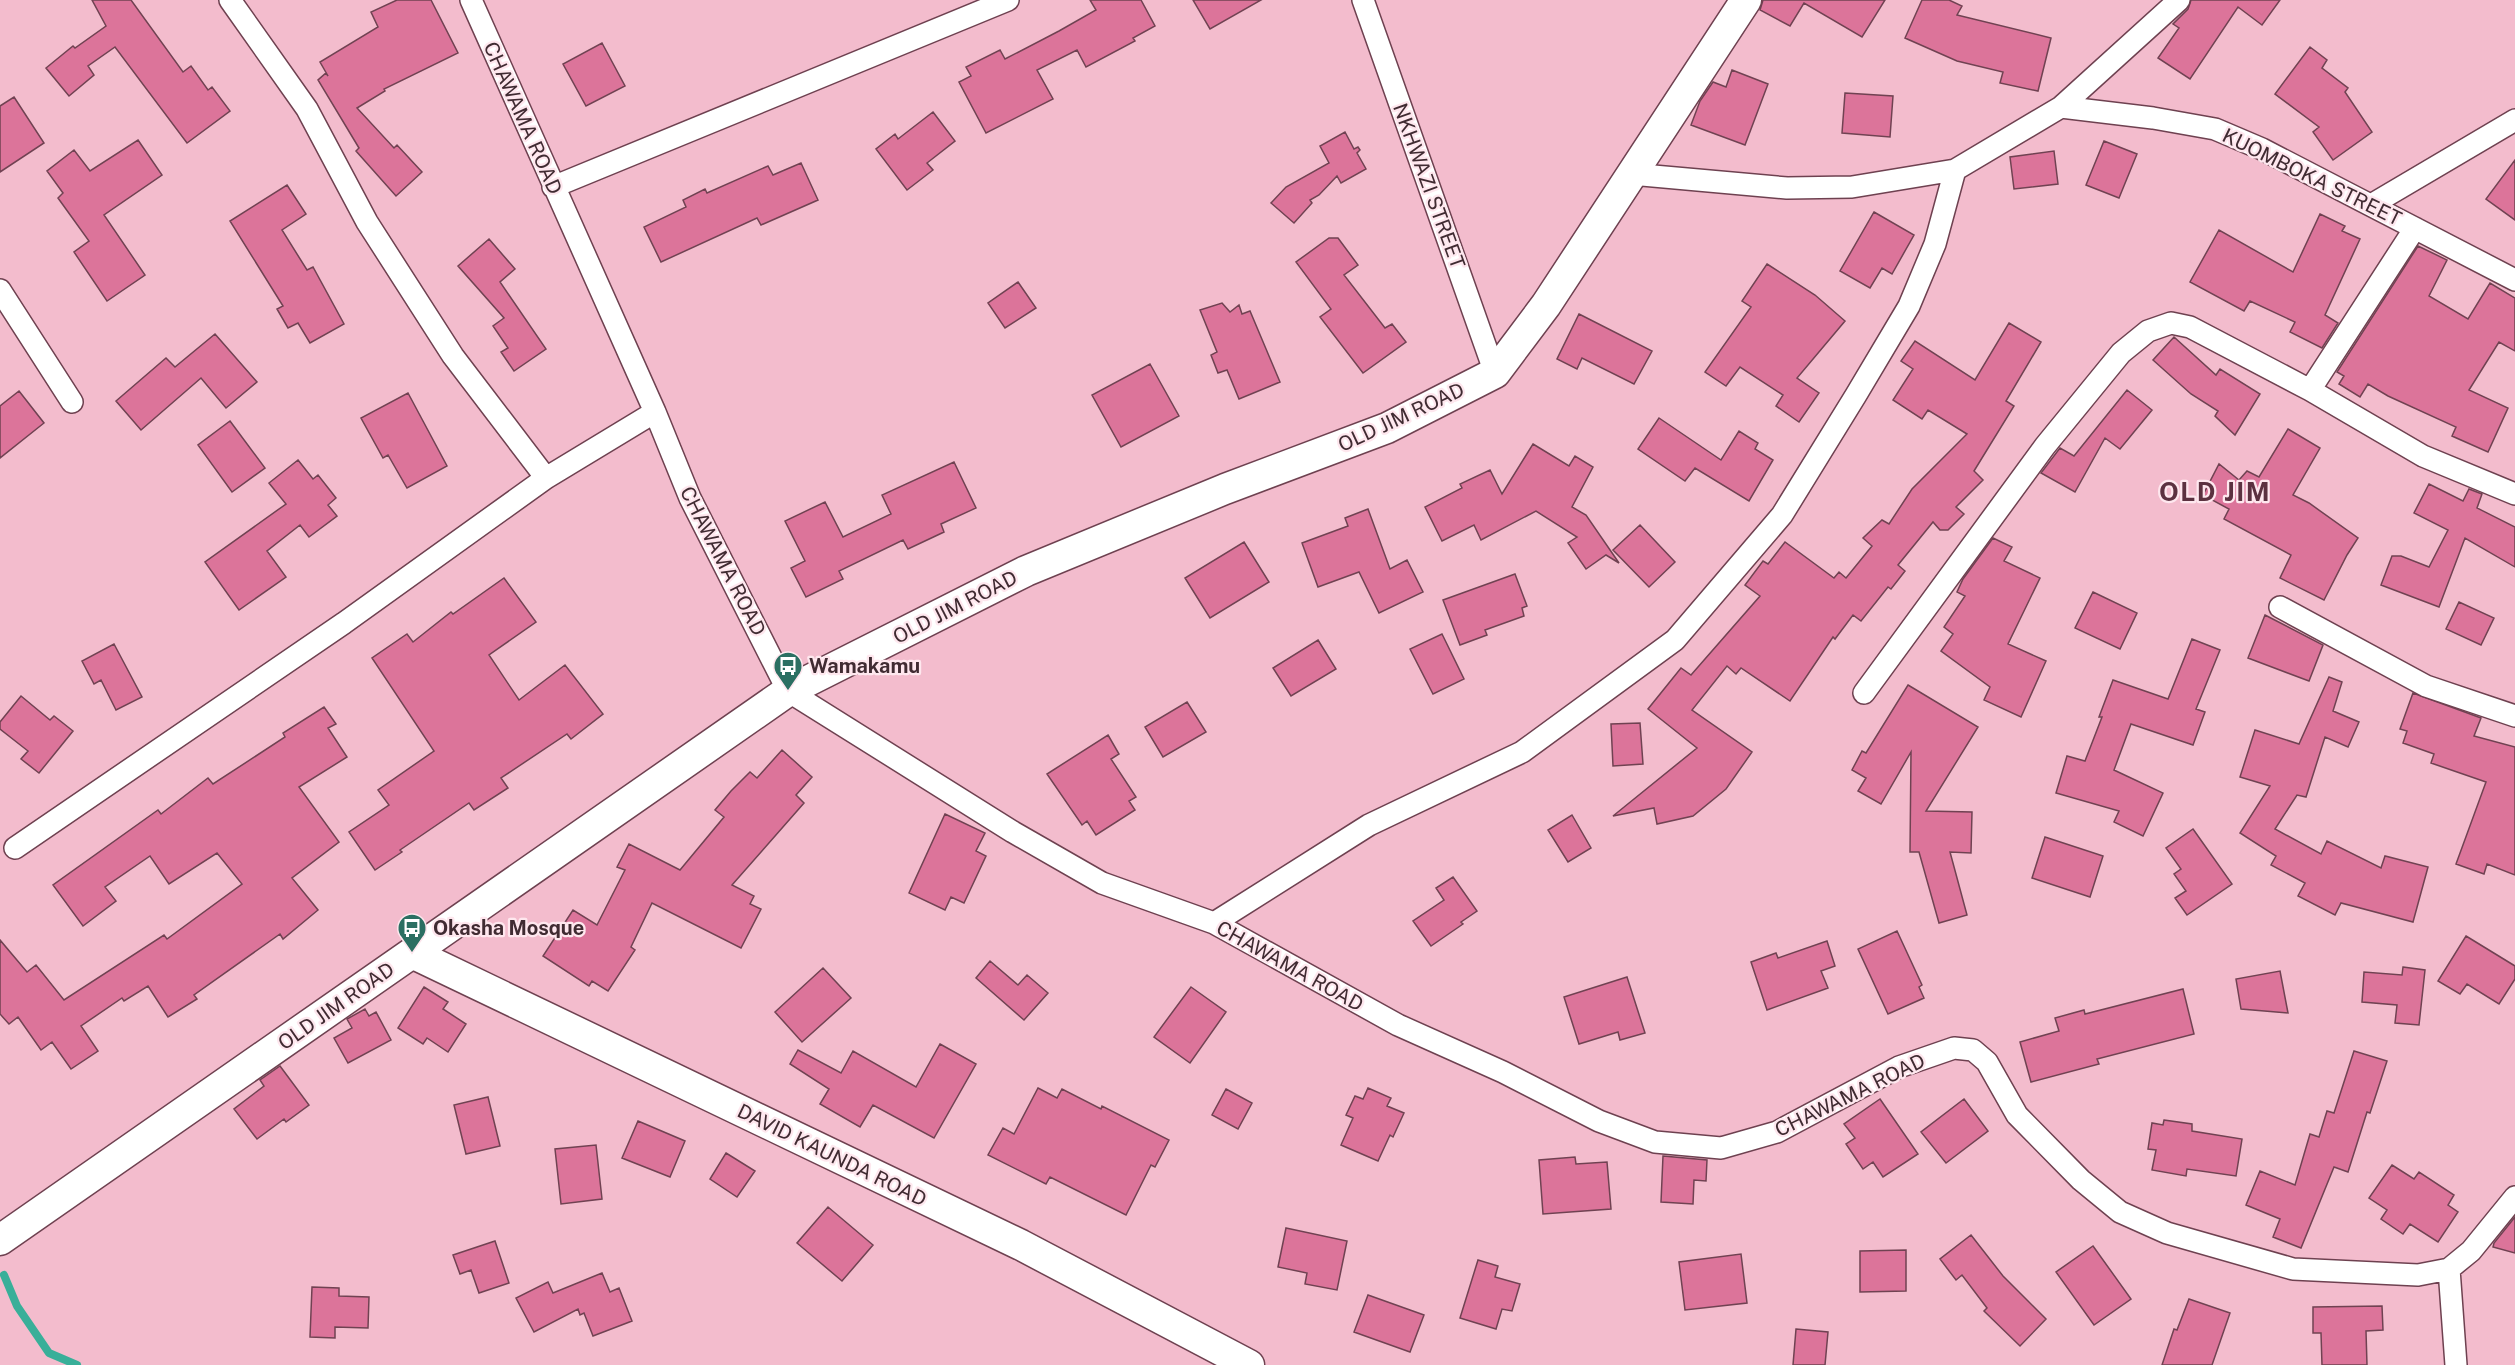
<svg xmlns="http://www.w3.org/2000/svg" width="2515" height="1365" viewBox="0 0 2515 1365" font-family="'Public Sans',sans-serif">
	<rect width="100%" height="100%" fill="#f3bccd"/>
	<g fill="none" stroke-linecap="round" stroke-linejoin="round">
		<path stroke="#39af99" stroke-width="8" d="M 4,1275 L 17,1306 L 49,1353 L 77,1365"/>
	</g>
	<path fill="#dc749a" stroke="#704252" stroke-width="1.5" d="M 92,0 L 131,0 L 183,72 L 191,66 L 208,90 L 212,87 L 230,111 L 187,143 L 115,47 L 88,66 L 94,75 L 69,96 L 46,68 L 73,46 L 75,48 L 106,26 Z
		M 397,0 L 431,0 L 458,53 L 384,89 L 385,91 L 357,108 L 394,148 L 397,145 L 422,172 L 396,196 L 356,151 L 359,148 L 318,80 L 326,73 L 328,76 L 320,62 L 378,27 L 371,12 Z
		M 1090,0 L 1141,0 L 1155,26 L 1133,38 L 1135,41 L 1086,67 L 1077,50 L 1037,70 L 1053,99 L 986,133 L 959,82 L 971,76 L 966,67 L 1000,50 L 1005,59 L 1059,31 L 1096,10 Z
		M 1193,0 L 1261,0 L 1210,29 Z
		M 1763,0 L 1885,0 L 1862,37 L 1804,3 L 1790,26 L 1760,10 Z
		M 1922,0 L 1949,0 L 1962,6 L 1957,15 L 2051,38 L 2038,91 L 2000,83 L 2003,72 L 1957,61 L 1905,38 Z
		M 2191,0 L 2280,0 L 2262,25 L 2238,7 L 2190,79 L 2158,58 L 2179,28 L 2173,24 L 2188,9 Z
		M 602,43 L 625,86 L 586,106 L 563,64 Z
		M 2310,47 L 2327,60 L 2322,68 L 2348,88 L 2345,92 L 2372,132 L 2333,160 L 2313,132 L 2319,127 L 2275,94 Z
		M 1732,70 L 1768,84 L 1745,145 L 1691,125 L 1700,101 L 1713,82 L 1726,87 Z
		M 1845,93 L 1893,96 L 1890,137 L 1842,133 Z
		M 14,97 L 44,143 L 0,172 L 0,106 Z
		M 933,112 L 955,141 L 927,163 L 933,170 L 907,190 L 876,149 L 895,134 L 898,139 Z
		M 1345,132 L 1354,149 L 1358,147 L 1360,150 L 1357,153 L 1366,169 L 1341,183 L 1337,176 L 1319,195 L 1310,200 L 1312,203 L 1294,223 L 1271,203 L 1286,187 L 1329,163 L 1320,146 Z
		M 138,140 L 162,175 L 104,215 L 145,275 L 107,301 L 74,252 L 89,241 L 58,198 L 63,193 L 47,171 L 74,150 L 90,171 Z
		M 2104,141 L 2137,154 L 2119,198 L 2086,185 Z
		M 2054,151 L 2058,184 L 2014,189 L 2010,157 Z
		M 2515,160 L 2515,220 L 2486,199 Z
		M 801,163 L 818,200 L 761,225 L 757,218 L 661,262 L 644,227 L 686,207 L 683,200 L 705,189 L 707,193 L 768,166 L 773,175 Z
		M 287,185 L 306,214 L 282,230 L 307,270 L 313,267 L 344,324 L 310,343 L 298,323 L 288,328 L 277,309 L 283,306 L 230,221 Z
		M 1874,212 L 1914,235 L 1892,274 L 1882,268 L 1870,288 L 1840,271 Z
		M 2320,214 L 2345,226 L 2342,231 L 2360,239 L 2325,315 L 2338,323 L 2322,348 L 2290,332 L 2295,322 L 2250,301 L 2244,311 L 2190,282 L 2219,230 L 2293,272 Z
		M 1329,238 L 1338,238 L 1358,265 L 1344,275 L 1385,328 L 1392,324 L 1406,342 L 1363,373 L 1320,317 L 1331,309 L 1296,262 Z
		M 489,239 L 515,269 L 500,282 L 546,349 L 514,371 L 501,352 L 508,348 L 493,326 L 504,318 L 458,266 Z
		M 2418,246 L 2447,260 L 2429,296 L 2468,319 L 2490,283 L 2515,298 L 2515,351 L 2499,342 L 2469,390 L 2508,408 L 2488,452 L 2452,436 L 2456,427 L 2388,396 L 2368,384 L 2360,397 L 2339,384 L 2344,376 L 2337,372 Z
		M 1767,264 L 1815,295 L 1845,321 L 1797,378 L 1819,393 L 1799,422 L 1776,406 L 1783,395 L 1740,367 L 1726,386 L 1705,372 L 1751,307 L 1742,301 Z
		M 1018,282 L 1036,308 L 1005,328 L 988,303 Z
		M 1222,303 L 1230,312 L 1239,305 L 1242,314 L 1250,311 L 1280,382 L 1239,399 L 1227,370 L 1218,373 L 1211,355 L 1217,352 L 1200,310 Z
		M 1579,314 L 1652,351 L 1634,384 L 1582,358 L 1577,369 L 1557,359 Z
		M 2009,323 L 2041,342 L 2006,401 L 2014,406 L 1974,471 L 1983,480 L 1956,507 L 1964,514 L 1948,530 L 1940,530 L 1933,522 L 1898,565 L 1905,571 L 1891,589 L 1888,587 L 1861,621 L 1853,615 L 1835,639 L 1833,637 L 1790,701 L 1741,668 L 1736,674 L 1727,666 L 1692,710 L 1752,752 L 1726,789 L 1693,816 L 1657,824 L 1654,808 L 1613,816 L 1697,748 L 1648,709 L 1681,668 L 1691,675 L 1760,596 L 1745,585 L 1763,561 L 1768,564 L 1785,542 L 1834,578 L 1839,572 L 1846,578 L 1872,546 L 1863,538 L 1882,520 L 1889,524 L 1912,489 L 1967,434 L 1928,410 L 1922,419 L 1893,400 L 1913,369 L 1901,361 L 1915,341 L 1975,380 Z
		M 215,334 L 257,382 L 226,408 L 201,378 L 141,430 L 116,401 L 166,358 L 175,367 Z
		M 2174,337 L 2216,375 L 2220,369 L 2260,394 L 2235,435 L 2215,416 L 2218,411 L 2191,394 L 2153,360 Z
		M 1150,364 L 1179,416 L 1121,447 L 1092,395 Z
		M 2127,390 L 2152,410 L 2120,449 L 2105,438 L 2075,492 L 2041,473 L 2060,448 L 2074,456 Z
		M 19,391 L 44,423 L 0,458 L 0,406 Z
		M 408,393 L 447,466 L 407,488 L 388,455 L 383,458 L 361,418 Z
		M 1659,418 L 1721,460 L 1739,431 L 1758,443 L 1755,449 L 1773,460 L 1749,501 L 1695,468 L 1685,481 L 1638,449 Z
		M 230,421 L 265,468 L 232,492 L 198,445 Z
		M 2288,429 L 2320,448 L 2293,495 L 2309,503 L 2358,538 L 2347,555 L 2324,600 L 2280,578 L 2291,555 L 2224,519 L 2229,509 L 2203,495 L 2219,464 L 2239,480 L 2247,471 L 2259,477 Z
		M 1533,444 L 1569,466 L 1575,456 L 1593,467 L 1572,507 L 1586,515 L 1619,563 L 1606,555 L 1586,569 L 1568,543 L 1577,537 L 1536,511 L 1481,540 L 1474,525 L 1442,541 L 1425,507 L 1462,488 L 1460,484 L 1490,470 L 1502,494 Z
		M 298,460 L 313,479 L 318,475 L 336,498 L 328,505 L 337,516 L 309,537 L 300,525 L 267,551 L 286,577 L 239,610 L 205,562 L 286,504 L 269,483 Z
		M 954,462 L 976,508 L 941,524 L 944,532 L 908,549 L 903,540 L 839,571 L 843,579 L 806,597 L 791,568 L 805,561 L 785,521 L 825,502 L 843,537 L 891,514 L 882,495 Z
		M 2429,484 L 2463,501 L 2469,489 L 2482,494 L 2477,508 L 2515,527 L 2515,567 L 2465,538 L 2439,607 L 2381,585 L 2392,556 L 2401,556 L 2429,567 L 2448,530 L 2414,513 Z
		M 1368,509 L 1390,569 L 1407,560 L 1423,592 L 1379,613 L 1359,572 L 1318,587 L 1302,543 L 1348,526 L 1345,518 Z
		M 1640,525 L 1675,562 L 1649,587 L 1613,550 Z
		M 1993,538 L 2012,547 L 2004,561 L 2040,578 L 2008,644 L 2046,661 L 2021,717 L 1984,700 L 1990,687 L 1941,651 L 1953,634 L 1944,627 L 1965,596 L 1957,592 L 1963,579 Z
		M 1244,542 L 1269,582 L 1210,618 L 1185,578 Z
		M 1515,574 L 1527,606 L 1522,608 L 1524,616 L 1485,630 L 1487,635 L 1460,645 L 1443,600 Z
		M 504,578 L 536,622 L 489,655 L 519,700 L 565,665 L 603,714 L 571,739 L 567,734 L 501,778 L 508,788 L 474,810 L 469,803 L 400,850 L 402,852 L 375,870 L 349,832 L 389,805 L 378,790 L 434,751 L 372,658 L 407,634 L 413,642 L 451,612 L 453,614 Z
		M 2093,592 L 2137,613 L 2120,649 L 2075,628 Z
		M 2459,602 L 2494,618 L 2481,645 L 2446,629 Z
		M 2265,615 L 2323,645 L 2309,681 L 2248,658 Z
		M 1442,634 L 1464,679 L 1433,694 L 1410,649 Z
		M 2192,639 L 2220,650 L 2196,709 L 2205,712 L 2193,745 L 2131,724 L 2114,770 L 2163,793 L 2143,836 L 2114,822 L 2119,811 L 2056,793 L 2067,756 L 2085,761 L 2102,717 L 2099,717 L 2113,680 L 2168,699 Z
		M 1318,640 L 1336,669 L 1291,696 L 1273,668 Z
		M 114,644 L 142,697 L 116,710 L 101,680 L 94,684 L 82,661 Z
		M 2329,677 L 2342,682 L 2333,711 L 2359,722 L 2348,747 L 2325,737 L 2306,797 L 2297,795 L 2275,829 L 2321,854 L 2327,841 L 2381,868 L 2385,856 L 2428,867 L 2413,922 L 2341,903 L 2335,915 L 2298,896 L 2305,883 L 2271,865 L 2276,856 L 2240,833 L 2270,786 L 2240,777 L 2255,730 L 2299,744 Z
		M 1908,685 L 1978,727 L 1926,811 L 1972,812 L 1971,853 L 1950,852 L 1967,915 L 1939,923 L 1919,852 L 1910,852 L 1911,752 L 1881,804 L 1858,791 L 1866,778 L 1852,770 L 1862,751 L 1866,753 Z
		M 2413,693 L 2481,718 L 2474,736 L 2515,747 L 2515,875 L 2487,864 L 2484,874 L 2456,864 L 2486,782 L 2431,763 L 2434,754 L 2403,743 L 2407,731 L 2400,729 Z
		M 21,696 L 50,720 L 54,716 L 73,731 L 39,773 L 21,759 L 28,751 L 0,729 L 0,722 Z
		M 1187,702 L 1206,732 L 1163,757 L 1145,727 Z
		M 324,707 L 336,724 L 328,728 L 347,757 L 299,787 L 339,842 L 292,878 L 318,910 L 283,939 L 280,934 L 194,995 L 197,999 L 168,1017 L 148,986 L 124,1001 L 122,998 L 81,1026 L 98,1051 L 71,1069 L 52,1042 L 41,1050 L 18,1017 L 9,1024 L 0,1014 L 0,940 L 27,972 L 36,965 L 64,1000 L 164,935 L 167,939 L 242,884 L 217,853 L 169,884 L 150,856 L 105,887 L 116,901 L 83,926 L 53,885 L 158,810 L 161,814 L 208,778 L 213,784 L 285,737 L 283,733 Z
		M 1640,723 L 1643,764 L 1613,766 L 1611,724 Z
		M 1108,735 L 1119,754 L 1111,759 L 1136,797 L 1129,801 L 1135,810 L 1096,835 L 1087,821 L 1082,825 L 1047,774 Z
		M 782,750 L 812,777 L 796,795 L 804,803 L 732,885 L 754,896 L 750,904 L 761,909 L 741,948 L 652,903 L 631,947 L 635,950 L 608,991 L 592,981 L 589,986 L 543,956 L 573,910 L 597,925 L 625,870 L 617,867 L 629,844 L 680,870 L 724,817 L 715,810 L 731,791 L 750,772 L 757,778 Z
		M 945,814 L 985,833 L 976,851 L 986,856 L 964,903 L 951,897 L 945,910 L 909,893 Z
		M 1572,815 L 1591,848 L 1568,862 L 1548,830 Z
		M 2193,829 L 2232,884 L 2187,915 L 2175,898 L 2186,891 L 2174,874 L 2181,869 L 2166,848 Z
		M 2045,837 L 2103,856 L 2090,897 L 2032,878 Z
		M 1453,877 L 1477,911 L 1461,922 L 1463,924 L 1431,946 L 1413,921 L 1444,900 L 1436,888 Z
		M 1897,931 L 1922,985 L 1919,987 L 1924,998 L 1888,1014 L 1858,949 Z
		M 2466,936 L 2515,966 L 2515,979 L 2499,1004 L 2467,984 L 2460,994 L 2438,981 Z
		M 1827,941 L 1835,966 L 1821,971 L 1828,988 L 1767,1010 L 1751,962 L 1776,953 L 1778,958 Z
		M 990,961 L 1018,985 L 1027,975 L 1048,993 L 1024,1020 L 976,978 Z
		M 2403,967 L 2425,970 L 2419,1025 L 2395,1023 L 2397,1005 L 2362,1002 L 2364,972 L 2402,975 Z
		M 823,968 L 851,998 L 802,1042 L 775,1012 Z
		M 2280,971 L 2288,1013 L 2241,1009 L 2236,979 Z
		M 1627,977 L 1645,1033 L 1620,1040 L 1618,1032 L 1579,1044 L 1564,997 Z
		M 424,987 L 448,1002 L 443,1009 L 466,1024 L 448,1052 L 427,1038 L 423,1044 L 398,1028 Z
		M 1191,987 L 1226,1012 L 1190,1063 L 1154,1037 Z
		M 2183,989 L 2194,1034 L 2097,1059 L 2099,1064 L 2031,1082 L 2020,1042 L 2059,1031 L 2055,1018 L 2084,1010 L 2085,1014 Z
		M 365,1009 L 369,1016 L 376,1012 L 391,1040 L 348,1063 L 334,1038 L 352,1028 L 347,1019 Z
		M 940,1044 L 976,1064 L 934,1138 L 873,1105 L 860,1127 L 820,1104 L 829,1089 L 790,1064 L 798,1050 L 841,1073 L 853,1051 L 916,1087 Z
		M 2354,1051 L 2387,1061 L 2370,1113 L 2367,1112 L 2348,1172 L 2334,1167 L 2301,1248 L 2273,1237 L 2280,1219 L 2246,1205 L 2260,1171 L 2295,1185 L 2310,1134 L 2319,1137 L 2327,1111 L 2334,1113 Z
		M 280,1066 L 309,1105 L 286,1122 L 284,1119 L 257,1139 L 234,1109 L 264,1086 L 260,1080 Z
		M 1038,1088 L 1057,1098 L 1062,1089 L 1101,1109 L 1102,1106 L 1169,1140 L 1155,1167 L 1151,1165 L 1126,1215 L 1050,1177 L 1046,1184 L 988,1155 L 1003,1128 L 1014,1134 Z
		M 1368,1088 L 1391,1098 L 1387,1106 L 1404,1113 L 1393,1137 L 1390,1135 L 1378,1161 L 1341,1145 L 1353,1118 L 1346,1115 L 1355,1096 L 1363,1099 Z
		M 1226,1089 L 1252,1103 L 1238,1129 L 1212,1115 Z
		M 488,1097 L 500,1146 L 466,1154 L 454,1105 Z
		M 1880,1099 L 1918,1154 L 1883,1177 L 1873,1162 L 1863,1169 L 1846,1144 L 1855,1138 L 1844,1124 Z
		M 1964,1099 L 1988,1131 L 1946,1163 L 1921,1132 Z
		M 2164,1120 L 2192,1124 L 2192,1131 L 2242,1139 L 2236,1176 L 2187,1169 L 2186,1176 L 2152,1170 L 2156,1150 L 2148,1149 L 2152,1123 L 2163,1125 Z
		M 638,1121 L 685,1141 L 670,1177 L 622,1158 Z
		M 596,1145 L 602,1199 L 561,1204 L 555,1149 Z
		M 726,1153 L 755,1171 L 737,1197 L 710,1179 Z
		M 1663,1156 L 1707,1160 L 1706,1181 L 1694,1180 L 1693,1204 L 1661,1202 Z
		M 1575,1157 L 1576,1164 L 1607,1162 L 1611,1209 L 1543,1214 L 1539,1160 Z
		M 2392,1165 L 2414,1179 L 2419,1172 L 2454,1195 L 2448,1205 L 2458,1212 L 2438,1242 L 2410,1224 L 2403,1234 L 2381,1219 L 2387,1210 L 2369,1198 Z
		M 828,1207 L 873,1245 L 842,1281 L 797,1243 Z
		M 2515,1217 L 2515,1253 L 2493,1247 L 2494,1243 Z
		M 1286,1228 L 1347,1241 L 1337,1290 L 1305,1284 L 1307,1273 L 1278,1267 Z
		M 1971,1235 L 2003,1276 L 2046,1319 L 2020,1346 L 1984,1311 L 1987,1308 L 1962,1275 L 1956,1280 L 1940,1259 Z
		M 495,1241 L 509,1283 L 479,1293 L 471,1270 L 460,1274 L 453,1255 Z
		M 2093,1246 L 2131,1299 L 2094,1325 L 2056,1272 Z
		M 1906,1250 L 1906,1291 L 1860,1292 L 1860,1251 Z
		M 1741,1254 L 1747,1303 L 1685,1310 L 1679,1262 Z
		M 1478,1260 L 1498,1266 L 1495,1277 L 1520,1284 L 1512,1311 L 1502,1309 L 1496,1329 L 1460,1318 Z
		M 602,1273 L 610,1292 L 619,1288 L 632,1321 L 593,1336 L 584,1313 L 580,1315 L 578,1309 L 534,1332 L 516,1298 L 548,1282 L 553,1293 Z
		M 312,1287 L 339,1288 L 339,1296 L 369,1297 L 368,1328 L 335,1327 L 335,1338 L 310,1337 Z
		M 1368,1295 L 1424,1315 L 1410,1352 L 1354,1332 Z
		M 2189,1299 L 2230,1313 L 2212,1365 L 2162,1365 L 2174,1329 L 2177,1330 Z
		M 2382,1306 L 2383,1330 L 2366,1331 L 2367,1365 L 2322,1365 L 2321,1333 L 2313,1333 L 2313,1307 Z
		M 1796,1329 L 1828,1332 L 1825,1365 L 1793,1365 Z"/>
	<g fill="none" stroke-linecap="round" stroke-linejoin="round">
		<g stroke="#6e4150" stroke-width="24">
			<path id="street" d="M 230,0 L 307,109 L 367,222 L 453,356 L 546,478
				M 471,0 L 655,412 L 690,498 L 788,691 L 1013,832 L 1102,883 L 1214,923 L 1398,1025 L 1503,1072 L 1599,1121 L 1655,1142 L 1721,1148 L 1777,1132 L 1899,1067 L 1954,1048 L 1973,1050 L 1987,1062 L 2017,1115 L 2081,1180 L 2120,1212 L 2167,1233 L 2293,1269 L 2418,1275 L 2449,1269 L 2471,1251 L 2515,1197
				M 1363,0 L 1495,373
				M 2061,107 L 2153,118 L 2215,129 L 2262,149 L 2515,280
				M 1631,174 L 1787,188 L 1852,187 L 1955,170 L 2061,107 L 2179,0
				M 553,187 L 1008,0
				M 2371,205 L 2515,120
				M 0,290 L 72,402
				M 2310,390 L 2415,228
				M 2280,607 L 2426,686 L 2515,716
				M 1864,693 L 2045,446 L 2121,353 L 2148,331 L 2171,323 L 2190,327 L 2310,390 L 2423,456 L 2515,494
				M 15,848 L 344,623 L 546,478 L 655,412
				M 1214,923 L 1369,825 L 1522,752 L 1675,640 L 1782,515 L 1856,395 L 1909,306 L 1935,244 L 1955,170
				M 2449,1269 L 2456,1365"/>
		</g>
		<g stroke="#6e4150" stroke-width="33">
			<path id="secondary" d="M 412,953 L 1021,1245 L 1249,1365
				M 0,1240 L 788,691 L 1026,571 L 1225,489 L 1387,428 L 1495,373 L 1546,305 L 1746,0"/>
		</g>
		<use href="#street" stroke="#fff" stroke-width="21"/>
		<use href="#secondary" stroke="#fff" stroke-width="30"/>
	</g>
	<defs>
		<g id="bus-pin" transform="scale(1.5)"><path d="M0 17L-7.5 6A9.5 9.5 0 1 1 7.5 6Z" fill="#2b6f62" stroke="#fee7ee"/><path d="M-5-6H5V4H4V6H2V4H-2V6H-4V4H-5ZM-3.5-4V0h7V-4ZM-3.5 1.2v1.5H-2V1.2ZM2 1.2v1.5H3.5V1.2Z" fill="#fff"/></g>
	</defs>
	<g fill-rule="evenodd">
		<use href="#bus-pin" x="788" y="666"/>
		<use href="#bus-pin" x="412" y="928"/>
	</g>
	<g text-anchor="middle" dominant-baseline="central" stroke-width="4.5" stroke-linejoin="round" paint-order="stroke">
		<g font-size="20" fill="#402b32" stroke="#fee7ee">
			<text transform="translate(523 118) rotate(66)">CHAWAMA ROAD</text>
			<text transform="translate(2312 177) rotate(26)">KUOMBOKA STREET</text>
			<text transform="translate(1429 186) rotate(70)">NKHWAZI STREET</text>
			<text transform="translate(1401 417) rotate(-25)">OLD JIM ROAD</text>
			<text transform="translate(723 561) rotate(63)">CHAWAMA ROAD</text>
			<text transform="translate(955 607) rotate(-27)">OLD JIM ROAD</text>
			<text transform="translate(1290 966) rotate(29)">CHAWAMA ROAD</text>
			<text transform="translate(336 1006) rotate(-35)">OLD JIM ROAD</text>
			<text transform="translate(1850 1095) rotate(-26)">CHAWAMA ROAD</text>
			<text transform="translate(832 1155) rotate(26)">DAVID KAUNDA ROAD</text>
		</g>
		<g font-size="20" font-weight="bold" fill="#402b32" stroke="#fee7ee" text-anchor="start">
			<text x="809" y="666">Wamakamu</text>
			<text x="433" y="928">Okasha Mosque</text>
		</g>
		<g font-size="26" font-weight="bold" letter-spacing="1.5" fill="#5c3140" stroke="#fee7ee">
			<text x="2215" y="491">OLD JIM</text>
		</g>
	</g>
</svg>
